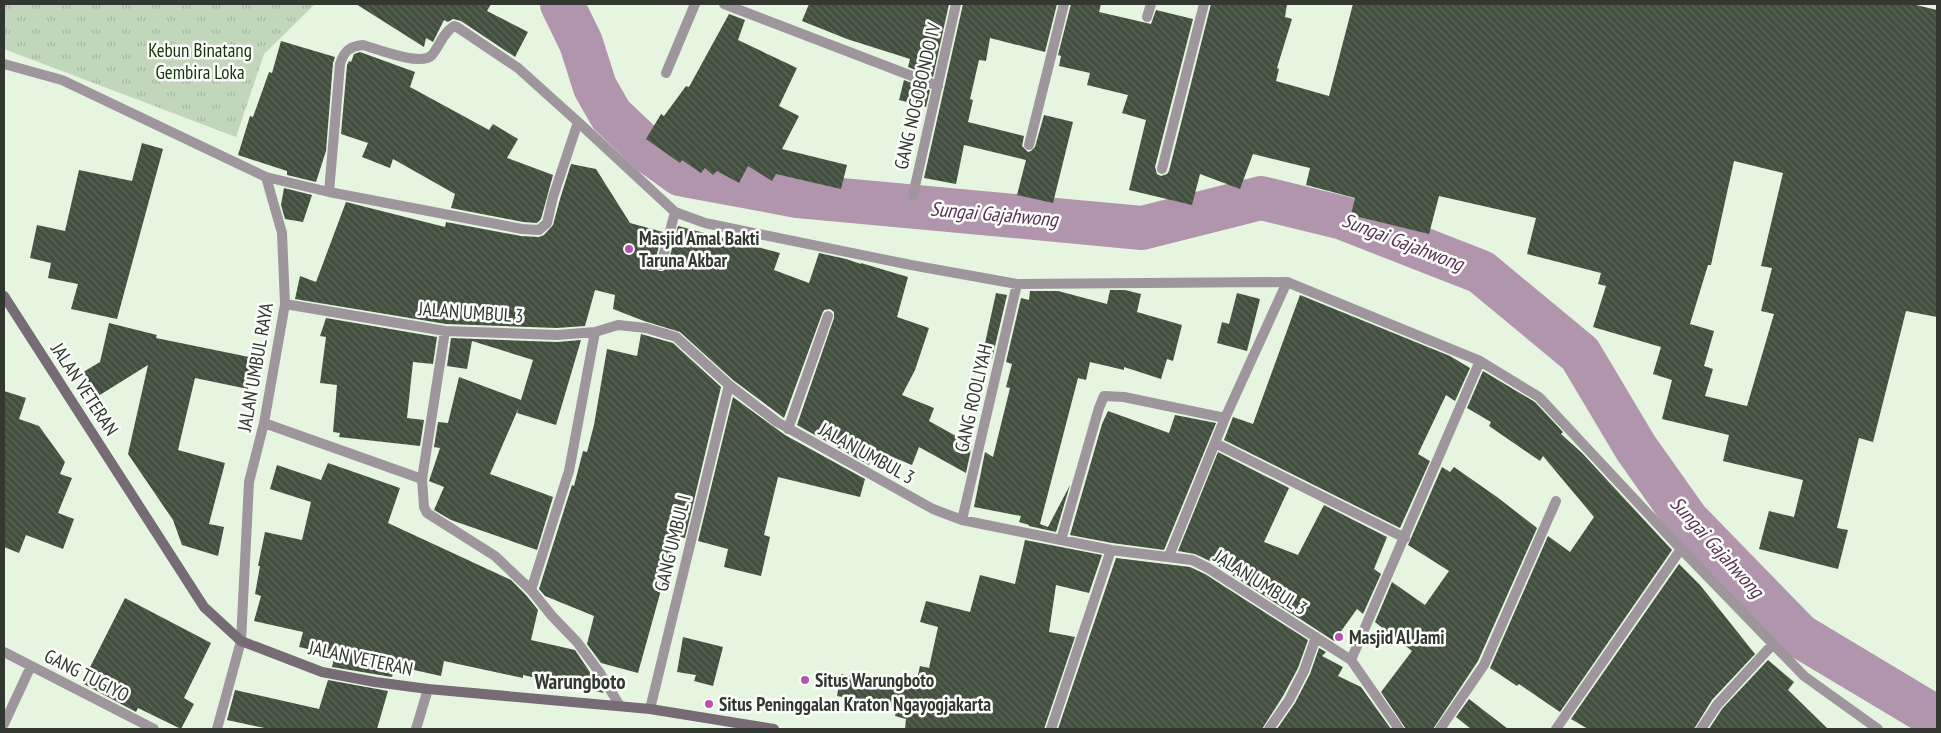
<svg xmlns="http://www.w3.org/2000/svg" width="1941" height="733" viewBox="0 0 1941 733" font-family="'PT Sans Narrow',sans-serif">
	<defs>
		<pattern id="park-tufts" width="24" height="20" patternUnits="userSpaceOnUse" patternTransform="scale(1.25)"><rect width="24" height="20" fill="#c2d6bb"/><path d="M3 7l-1-3M5 7V3M7 7l1-3M15 17l-1-3M17 17v-4M19 17l1-3" fill="none" stroke="#a7b8a1"/></pattern>
		<pattern id="building-back-hatch" width="6" height="6" patternUnits="userSpaceOnUse" patternTransform="scale(1.25)"><rect width="6" height="6" fill="#424f3e"/><path d="M-1 5l2 2M0 0l6 6M5-1l2 2" fill="none" stroke="#5c6658"/></pattern>
	</defs>
	<rect width="100%" height="100%" fill="#e5f5e0"/>
	<path fill="url(#park-tufts)" d="M 4,4 L 315,4 L 264,54 L 236,137 L 4,49 Z"/>
	<g fill="none" stroke-linecap="round" stroke-linejoin="round">
		<path stroke="#b195ad" stroke-width="44" d="M 562,4 L 581,43 L 595,87 L 611,115 L 651,153 L 680,174
			M 685,175 L 798,196 L 1142,228 L 1261,198 L 1343,218 L 1481,272 L 1580,354 L 1636,448 L 1687,520 L 1800,636 L 1937,718"/>
	</g>
	<path fill="url(#building-back-hatch)" fill-rule="evenodd" d="M 356,4 L 491,4 L 487,11 L 528,32 L 515,57 L 461,21 L 453,19 L 448,22 L 444,20 L 433,42 L 426,38 L 424,47 Z
		M 809,4 L 949,4 L 933,77 L 908,67 L 910,59 L 847,39 L 802,21 Z
		M 963,4 L 1057,4 L 1045,52 L 990,38 L 986,61 L 979,60 L 970,99 L 973,100 L 968,122 L 1024,136 L 1022,146 L 1028,152 L 1031,151 L 1035,147 L 1044,115 L 1073,122 L 1053,203 L 1017,195 L 1026,160 L 964,145 L 956,184 L 924,178 Z
		M 1071,4 L 1101,4 L 1099,12 L 1151,24 L 1156,10 L 1193,19 L 1155,167 L 1157,174 L 1161,176 L 1167,174 L 1169,171 L 1211,4 L 1287,4 L 1285,17 L 1292,19 L 1277,68 L 1279,69 L 1276,81 L 1329,96 L 1353,4 L 1912,4 L 1937,10 L 1937,317 L 1906,311 L 1873,442 L 1859,438 L 1837,528 L 1848,530 L 1838,569 L 1759,549 L 1769,511 L 1794,517 L 1803,480 L 1723,461 L 1729,435 L 1662,419 L 1672,380 L 1653,374 L 1661,347 L 1593,327 L 1606,286 L 1598,284 L 1601,273 L 1527,254 L 1536,218 L 1439,196 L 1429,234 L 1351,215 L 1355,198 L 1306,185 L 1310,168 L 1253,154 L 1240,189 L 1200,174 L 1192,205 L 1129,190 L 1146,120 L 1122,113 L 1128,95 L 1087,85 L 1090,73 L 1059,66 L 1061,56 L 1058,55 ZM 1734,161 L 1783,173 L 1761,266 L 1772,268 L 1761,311 L 1774,314 L 1747,406 L 1705,396 L 1713,369 L 1704,366 L 1714,331 L 1690,324 L 1708,265 L 1711,265 Z
		M 729,14 L 745,20 L 738,40 L 797,68 L 779,106 L 799,116 L 782,149 L 847,165 L 841,189 L 776,174 L 772,181 L 748,166 L 739,183 L 717,171 L 713,175 L 705,168 L 701,173 L 682,160 L 680,163 L 646,139 L 661,114 L 664,116 L 686,86 L 689,87 Z
		M 281,41 L 335,57 L 333,63 L 326,151 L 316,182 L 287,175 L 287,171 L 238,155 L 250,116 L 253,117 L 269,72 L 272,73 Z
		M 360,52 L 415,72 L 410,87 L 489,130 L 493,124 L 518,139 L 507,158 L 553,175 L 541,219 L 537,223 L 523,222 L 451,208 L 455,194 L 393,159 L 390,168 L 362,157 L 368,143 L 341,134 L 347,65 L 349,61 L 351,62 L 354,54 Z
		M 904,80 L 930,90 L 926,107 L 899,100 Z
		M 142,143 L 163,149 L 117,319 L 71,309 L 78,284 L 48,278 L 51,263 L 30,258 L 37,225 L 65,231 L 79,170 L 132,181 Z
		M 571,164 L 596,169 L 630,223 L 663,232 L 654,264 L 655,267 L 659,271 L 663,271 L 667,267 L 678,226 L 780,253 L 774,270 L 809,283 L 819,253 L 846,259 L 861,264 L 861,263 L 908,277 L 897,317 L 929,328 L 915,370 L 902,395 L 934,408 L 929,421 L 972,445 L 966,473 L 919,447 L 912,465 L 873,449 L 869,465 L 797,425 L 834,318 L 834,312 L 830,309 L 824,310 L 822,314 L 784,418 L 733,380 L 680,332 L 644,321 L 613,309 L 615,295 L 595,290 L 585,326 L 557,328 L 446,324 L 295,299 L 300,276 L 316,282 L 346,202 L 445,227 L 446,222 L 521,236 L 539,237 L 544,235 L 553,225 L 560,199 Z
		M 284,188 L 312,195 L 303,222 L 285,219 L 281,205 Z
		M 1110,290 L 1125,290 L 1141,294 L 1137,312 L 1182,325 L 1173,361 L 1167,359 L 1161,379 L 1124,367 L 1124,370 L 1090,362 L 1086,380 L 1078,378 L 1040,524 L 1048,527 L 1070,485 L 1056,532 L 1029,526 L 1029,525 L 1019,522 L 1021,516 L 974,507 L 985,452 L 993,457 L 1010,388 L 1006,387 L 1012,364 L 1006,362 L 1021,298 L 1029,300 L 1030,291 L 1058,291 L 1107,304 Z
		M 996,293 L 1007,295 L 992,359 L 982,357 Z
		M 1237,293 L 1260,299 L 1247,351 L 1217,343 L 1222,322 L 1229,324 Z
		M 1300,295 L 1450,356 L 1470,368 L 1455,401 L 1446,395 L 1418,454 L 1430,461 L 1400,528 L 1224,440 L 1233,417 L 1253,424 Z
		M 326,318 L 437,337 L 433,364 L 413,362 L 407,418 L 424,420 L 420,446 L 339,437 L 340,433 L 333,432 L 337,385 L 320,383 L 326,337 L 320,336 Z
		M 109,323 L 157,335 L 156,338 L 254,358 L 248,389 L 195,378 L 178,450 L 225,463 L 209,524 L 224,527 L 218,556 L 182,545 L 173,520 L 128,454 L 148,365 L 95,398 L 80,374 L 100,362 Z
		M 641,334 L 673,343 L 721,387 L 685,538 L 676,536 L 638,673 L 601,663 L 587,644 L 594,616 L 545,596 L 539,589 L 572,485 L 574,486 L 583,451 L 587,452 L 594,425 L 607,349 L 637,356 Z
		M 451,338 L 557,342 L 581,340 L 556,425 L 517,413 L 519,407 L 490,474 L 553,497 L 537,550 L 451,520 L 434,510 L 444,487 L 429,481 L 440,448 L 434,447 L 438,422 L 448,423 L 459,377 L 521,400 L 533,360 L 472,341 L 467,369 L 447,366 Z
		M 1483,371 L 1535,402 L 1563,432 L 1561,434 L 1582,453 L 1672,550 L 1560,712 L 1519,684 L 1517,686 L 1490,668 L 1548,536 L 1570,552 L 1594,517 L 1543,456 L 1540,461 L 1489,426 L 1491,422 L 1467,408 Z
		M 4,391 L 26,398 L 19,419 L 39,426 L 65,462 L 60,474 L 72,478 L 58,513 L 74,519 L 63,549 L 26,535 L 19,553 L 4,547 Z
		M 733,397 L 785,435 L 865,479 L 860,497 L 778,477 L 764,535 L 770,537 L 761,576 L 724,567 L 728,549 L 698,541 Z
		M 1108,411 L 1169,433 L 1175,415 L 1216,423 L 1164,550 L 1112,543 L 1070,535 L 1102,424 Z
		M 1218,452 L 1289,488 L 1264,542 L 1298,555 L 1324,505 L 1387,537 L 1374,569 L 1381,574 L 1363,614 L 1357,609 L 1334,641 L 1212,562 L 1195,554 L 1178,551 Z
		M 328,463 L 400,488 L 388,523 L 511,580 L 526,595 L 538,610 L 531,640 L 575,650 L 604,693 L 523,675 L 523,678 L 444,661 L 441,676 L 405,668 L 404,673 L 394,670 L 392,677 L 332,667 L 335,655 L 299,647 L 303,632 L 254,621 L 261,596 L 255,594 L 260,566 L 258,566 L 265,532 L 302,540 L 311,502 L 270,489 L 277,465 L 321,480 Z
		M 1442,467 L 1450,472 L 1454,467 L 1497,497 L 1537,528 L 1478,661 L 1433,729 L 1406,729 L 1381,692 L 1412,651 L 1375,622 L 1392,582 L 1425,605 L 1449,571 L 1408,545 Z
		M 1025,540 L 1102,555 L 1089,593 L 1056,585 L 1049,632 L 1075,637 L 1044,729 L 905,729 L 906,719 L 895,716 L 897,708 L 837,696 L 841,674 L 915,688 L 920,666 L 929,668 L 938,627 L 920,622 L 926,601 L 970,612 L 980,575 L 1015,584 Z
		M 1116,558 L 1190,567 L 1205,574 L 1308,640 L 1298,668 L 1283,696 L 1262,729 L 1058,729 Z
		M 1679,564 L 1700,585 L 1755,654 L 1712,700 L 1694,729 L 1588,729 L 1571,719 Z
		M 125,598 L 211,643 L 184,698 L 194,704 L 181,729 L 138,708 L 136,712 L 82,683 Z
		M 683,637 L 723,647 L 713,686 L 694,681 L 696,675 L 677,672 Z
		M 1319,648 L 1326,652 L 1322,656 L 1343,667 L 1338,676 L 1361,687 L 1391,729 L 1277,729 L 1295,703 L 1310,674 Z
		M 1768,660 L 1794,682 L 1788,690 L 1828,729 L 1709,729 L 1722,709 Z
		M 328,680 L 388,691 L 377,729 L 269,729 L 227,720 L 235,690 L 319,709 Z
		M 1469,699 L 1508,729 L 1471,729 L 1456,717 Z"/>
	<g fill="none" stroke-linecap="round" stroke-linejoin="round">
		<path stroke="#9e959d" stroke-width="10" d="M 724,4 L 938,86
			M 1147,17 L 1151,4
			M 4,64 L 62,80 L 266,177 L 282,233 L 285,304 L 264,423 L 249,482 L 241,641 L 217,729
			M 666,73 L 695,4
			M 1029,145 L 1064,4
			M 1162,169 L 1204,4
			M 266,177 L 329,192 L 522,229 L 539,230 L 547,223 L 553,197 L 578,122 L 675,212 L 705,223 L 911,265 L 1017,284 L 1287,282 L 1480,361 L 1539,397 L 1681,549 L 1804,676 L 1878,729
			M 329,192 L 340,64 C 344,51 350,46 363,45 C 377,49 421,67 432,55 C 440,45 443,33 454,26 L 457,27 L 518,68 L 578,122
			M 913,195 L 956,4
			M 661,265 L 675,212
			M 285,304 L 445,331 L 557,335 L 595,332 L 618,325 L 646,328 L 676,337 L 729,385 L 777,422 L 933,509 L 962,520 L 1061,540 L 1111,550 L 1192,560 L 1208,568 L 1351,660 L 1399,729
			M 445,331 L 422,479 L 424,507 L 427,513 L 495,556 L 531,590 L 552,616 L 577,642 L 600,673 L 620,706
			M 264,423 L 422,479
			M 788,429 L 828,316
			M 1215,443 L 1405,538
			M 962,520 L 1017,284
			M 1061,540 L 1099,408 L 1104,396 L 1124,397 L 1225,418
			M 1169,556 L 1225,418 L 1287,282
			M 531,590 L 569,471 L 595,332
			M 4,652 L 154,729
			M 1351,660 L 1480,361
			M 650,709 L 729,385
			M 4,724 L 31,666
			M 416,729 L 428,689
			M 1051,729 L 1111,550
			M 1269,729 L 1289,700 L 1304,671 L 1316,637
			M 1440,729 L 1484,665 L 1556,501
			M 1556,729 L 1681,549
			M 1701,729 L 1717,705 L 1773,644"/>
		<path stroke="#776b75" stroke-width="10" d="M 4,296 L 204,607 L 241,641 L 322,672 L 375,682 L 428,689 L 650,709 L 774,729"/>
	</g>
	<g fill="#b94fb1" stroke="#fbfefa" stroke-width="2">
		<circle cx="629" cy="249" r="5"/>
		<circle cx="1339" cy="637" r="5"/>
		<circle cx="805" cy="680" r="5"/>
		<circle cx="709" cy="704" r="5"/>
	</g>
	<g text-anchor="middle" dominant-baseline="central" stroke-width="5" stroke-linejoin="round" paint-order="stroke">
		<g font-size="19" fill="#153408" stroke="#fbfefa">
			<text x="200" y="50">Kebun Binatang<tspan x="200" dy="22">Gembira Loka</tspan></text>
		</g>
		<g font-size="19" fill="#323830" stroke="#fbfefa">
			<text transform="translate(917 96) rotate(-77)">GANG NOGOBONDO IV</text>
			<text transform="translate(471 312) rotate(4)">JALAN UMBUL 3</text>
			<text transform="translate(255 367) rotate(-80)">JALAN UMBUL RAYA</text>
			<text transform="translate(85 389) rotate(57)">JALAN VETERAN</text>
			<text transform="translate(973 398) rotate(-77)">GANG ROOLIYAH</text>
			<text transform="translate(867 453) rotate(29)">JALAN UMBUL 3</text>
			<text transform="translate(672 543) rotate(-76)">GANG UMBUL I</text>
			<text transform="translate(1261 582) rotate(32)">JALAN UMBUL 3</text>
			<text transform="translate(361 658) rotate(12)">JALAN VETERAN</text>
			<text transform="translate(87 675) rotate(27)">GANG TUGIYO</text>
		</g>
		<g font-size="19" font-weight="bold" fill="#323830" stroke="#fbfefa" text-anchor="start">
			<text x="639" y="238">Masjid Amal Bakti<tspan x="639" dy="22">Taruna Akbar</tspan></text>
			<text x="1349" y="637">Masjid Al Jami</text>
			<text x="815" y="680">Situs Warungboto</text>
			<text x="719" y="704">Situs Peninggalan Kraton Ngayogjakarta</text>
		</g>
		<g font-size="20" font-style="italic" fill="#5a3256" stroke="#fbfefa">
			<text transform="translate(994 214) rotate(5)">Sungai Gajahwong</text>
			<text transform="translate(1403 242) rotate(21)">Sungai Gajahwong</text>
			<text transform="translate(1717 547) rotate(48)">Sungai Gajahwong</text>
		</g>
		<g font-size="21" font-weight="bold" fill="#323830" stroke="#fbfefa">
			<text x="580" y="681">Warungboto</text>
		</g>
	</g>
	<rect width="1941" height="733" fill="none" stroke="#323830" stroke-width="10"/>
</svg>
